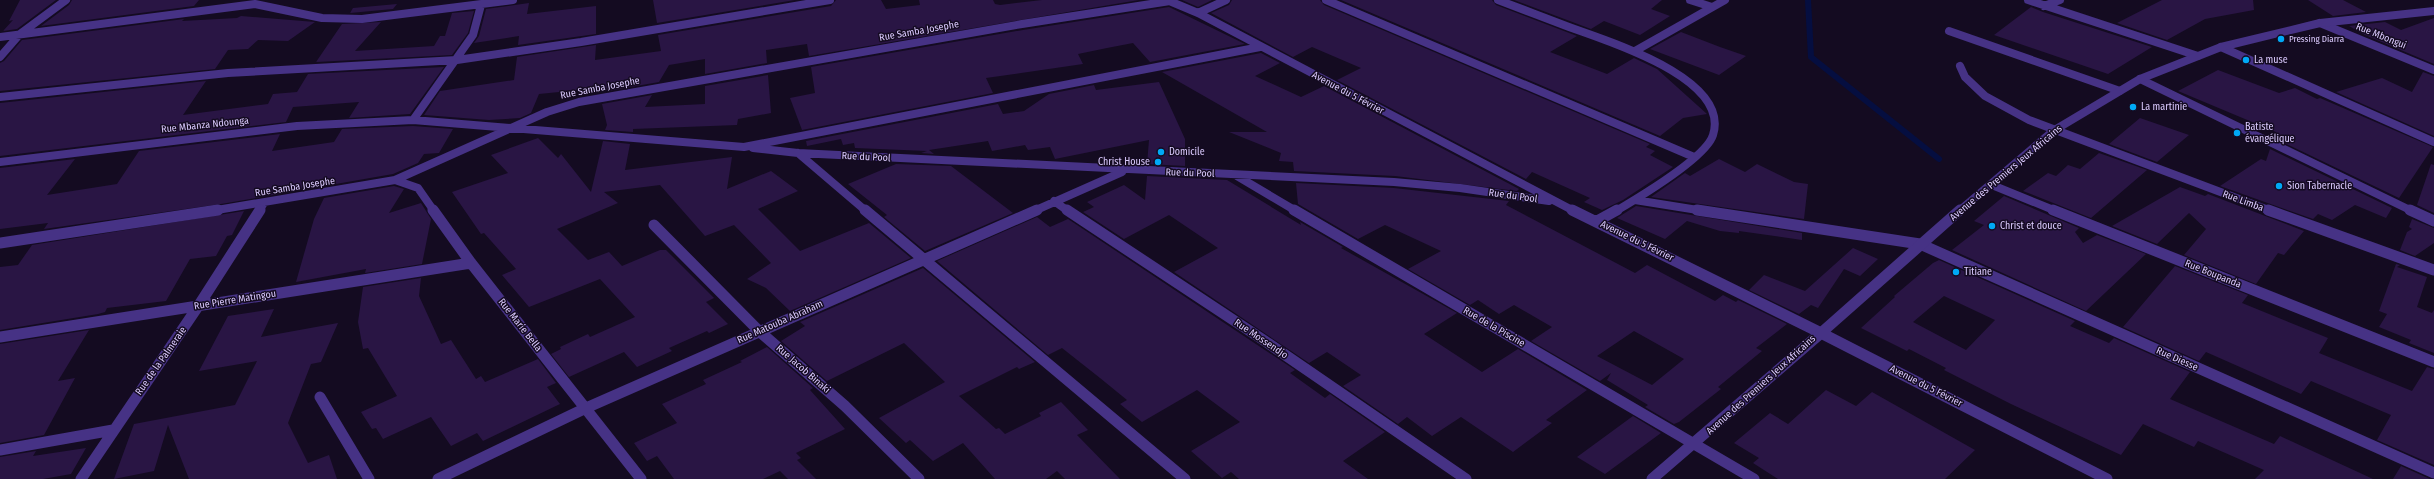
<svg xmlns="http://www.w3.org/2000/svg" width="2434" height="479" viewBox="0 0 2434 479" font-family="'Fira Sans Condensed',sans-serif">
	<rect width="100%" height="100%" fill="#140b21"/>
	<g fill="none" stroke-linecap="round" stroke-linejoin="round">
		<path stroke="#050e40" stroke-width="6" d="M 1808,0 L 1811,57 L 1939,159"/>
	</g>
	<path fill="#291544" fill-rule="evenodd" d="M 20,0 L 56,0 L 17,29 L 3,31 L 13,20 L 9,21 Z
		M 72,0 L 199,0 L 194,6 L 41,26 L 69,5 Z
		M 653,0 L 795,0 L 657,23 Z
		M 836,0 L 881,0 L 886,9 L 920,5 L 919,0 L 993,0 L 995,4 L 1000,5 L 1042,0 L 1139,0 L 809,56 L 807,44 L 766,50 L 767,63 L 705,74 L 705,59 L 669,65 L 659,82 L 608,91 L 609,90 L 579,94 L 579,90 L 539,94 L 531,113 L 520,118 L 489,120 L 424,115 L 440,91 L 514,80 L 517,57 L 596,45 L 595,60 L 661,51 L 658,35 L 831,6 Z
		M 1182,0 L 1212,0 L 1198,7 Z
		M 1232,0 L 1320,0 L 1324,5 L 1650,144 L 1646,147 L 1655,151 L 1650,155 L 1673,167 L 1623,200 L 1602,210 L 1584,202 L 1590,198 L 1532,172 L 1526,179 L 1337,80 L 1361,68 L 1312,47 L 1293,57 L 1211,13 L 1229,5 Z
		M 1341,0 L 1492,0 L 1496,5 L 1577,36 L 1550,52 L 1607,74 L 1634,58 L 1657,69 L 1707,114 L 1683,118 L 1660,136 Z
		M 1514,0 L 1662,0 L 1651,9 L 1670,16 L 1640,35 L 1604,21 L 1591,29 Z
		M 2162,0 L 2253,0 L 2254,10 L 2205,19 L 2167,40 L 2117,23 Z
		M 2308,0 L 2343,0 L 2366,12 L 2333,16 Z
		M 529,3 L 527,14 L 596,6 L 596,34 L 518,45 L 519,36 L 474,43 L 479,36 L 486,9 Z
		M 397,4 L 393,9 L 350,13 L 353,8 Z
		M 1169,7 L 1245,44 L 1150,62 L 1133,43 L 1107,48 L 1078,54 L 1083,64 L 986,78 L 993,93 L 802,130 L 790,98 L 815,93 L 811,67 L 1023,30 Z
		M 2031,7 L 2043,12 L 2152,47 L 2108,74 L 1994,35 Z
		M 474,11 L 468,33 L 452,55 L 316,62 L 342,24 L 381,22 L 355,51 L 434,46 L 440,36 L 445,36 L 452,13 Z
		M 241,16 L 315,22 L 288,41 L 258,40 L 248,49 L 228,50 L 215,69 L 0,91 L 0,63 L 4,61 L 22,40 L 184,19 L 182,21 L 237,18 Z
		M 2434,18 L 2434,64 L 2365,35 L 2349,26 L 2385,22 L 2401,30 Z
		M 1681,32 L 1720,47 L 1746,56 L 1719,75 L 1650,49 Z
		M 1261,53 L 1280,63 L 1255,76 L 1301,97 L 1324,86 L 1519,189 L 1517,191 L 1395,176 L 1294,171 L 1293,162 L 1279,161 L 1281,153 L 1229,132 L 1267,132 L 1162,72 Z
		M 444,67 L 410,114 L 349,118 L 359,102 L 293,107 L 286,122 L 0,156 L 0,103 L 206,81 L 183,115 L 268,104 L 273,94 L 297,92 L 308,74 Z
		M 2218,70 L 2279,93 L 2295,88 L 2317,99 L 2320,98 L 2433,147 L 2399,198 L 2274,138 L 2276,132 L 2178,91 Z
		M 2423,72 L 2434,76 L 2434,136 L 2336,92 L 2382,78 L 2412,92 Z
		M 768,75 L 771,113 L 738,119 L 737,125 L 633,129 L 633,132 L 605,130 L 607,125 L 602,104 L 652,95 L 645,107 L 705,104 L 705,86 Z
		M 1159,82 L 1185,139 L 1185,166 L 1147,164 L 1149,140 L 1055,159 L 1050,147 L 1028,150 L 1025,145 L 992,151 L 988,141 L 929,150 L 934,154 L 921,153 L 927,151 L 855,148 L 854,143 L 843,145 L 841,139 L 807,146 L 806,141 L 998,104 L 1003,114 L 1024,111 L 1049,94 L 1094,85 L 1096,90 Z
		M 2140,118 L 2189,135 L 2157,162 L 2109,144 Z
		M 413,126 L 453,129 L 439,153 L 424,154 L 418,163 L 393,174 L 221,204 L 44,229 L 48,223 L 0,229 L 0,168 L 75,159 L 47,195 L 117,184 L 139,151 L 280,134 L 272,151 L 334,142 L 342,129 Z
		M 538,138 L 558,158 L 561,154 L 591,192 L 603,141 L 630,144 L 625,170 L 732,157 L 727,189 L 771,171 L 798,191 L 758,209 L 800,251 L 869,223 L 911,258 L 790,311 L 766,288 L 747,279 L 771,263 L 734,225 L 705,236 L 660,185 L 604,192 L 618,203 L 557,229 L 588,260 L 609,252 L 622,266 L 660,250 L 666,250 L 714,298 L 706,302 L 728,324 L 709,333 L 707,331 L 669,348 L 672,351 L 637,367 L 624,352 L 569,377 L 551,354 L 561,349 L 560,347 L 588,334 L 590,337 L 635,317 L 600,279 L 529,307 L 502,275 L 516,269 L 484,233 L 481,234 L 452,192 L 508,173 L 491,155 Z
		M 2270,149 L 2392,208 L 2386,218 L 2355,205 L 2332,220 L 2318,214 L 2313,219 L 2220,186 L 2261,159 L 2266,161 Z
		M 2099,153 L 2147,170 L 2091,218 L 2023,191 L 2048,173 L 2056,176 L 2068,165 L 2080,169 Z
		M 1719,159 L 1745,172 L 1757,164 L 1794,182 L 1808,184 L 1804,219 L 1651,197 L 1685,173 L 1690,176 Z
		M 896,164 L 951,166 L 1013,213 L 925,251 L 884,217 L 887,215 L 848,184 Z
		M 2431,164 L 2434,165 L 2434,213 L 2417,205 Z
		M 1147,176 L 1227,180 L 1301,225 L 1300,222 L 1343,247 L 1341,248 L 1457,313 L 1424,334 L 1482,372 L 1518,349 L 1587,390 L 1546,420 L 1552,423 L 1513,452 L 1461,417 L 1432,436 L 1407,417 L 1398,424 L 1343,386 L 1361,375 L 1327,352 L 1309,363 L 1174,272 L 1218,248 L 1169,215 L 1124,239 L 1083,212 L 1094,207 L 1087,202 L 1124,185 L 1145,200 Z
		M 1296,183 L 1394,188 L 1509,201 L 1506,205 L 1635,273 L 1647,265 L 1715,301 L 1723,295 L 1736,302 L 1738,300 L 1787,324 L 1756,348 L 1762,351 L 1718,387 L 1721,389 L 1679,422 L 1674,424 L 1645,407 L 1648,405 L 1607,380 L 1611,373 L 1600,381 L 1531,341 L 1552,327 L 1514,305 L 1499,314 L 1478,300 L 1470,305 L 1408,269 L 1441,251 L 1385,225 L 1358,239 L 1298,204 ZM 1634,331 L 1684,359 L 1652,385 L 1597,356 Z
		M 394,186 L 404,189 L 389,213 L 421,203 L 431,219 L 422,264 L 365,273 L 366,269 L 296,282 L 314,219 L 324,198 Z
		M 2180,187 L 2205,196 L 2208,194 L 2304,231 L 2284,255 L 2278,253 L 2256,284 L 2184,255 L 2206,229 L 2189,213 L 2157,244 L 2112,226 Z
		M 2004,196 L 2079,228 L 2075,232 L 2083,243 L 2097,235 L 2146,254 L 2086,311 L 1952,250 L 1984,225 L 1974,221 Z
		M 1636,206 L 1802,233 L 1802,240 L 1739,231 L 1739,233 L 1720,231 L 1687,221 L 1665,239 L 1617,218 Z
		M 244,211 L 232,235 L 227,236 L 216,256 L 190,259 L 166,301 L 107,308 L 105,312 L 98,314 L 0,330 L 0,267 L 18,265 L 32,245 Z
		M 1037,217 L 1050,227 L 1068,219 L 1295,370 L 1290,373 L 1325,398 L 1330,394 L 1385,432 L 1343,461 L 1368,479 L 1239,479 L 1231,472 L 1222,478 L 1191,451 L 1240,422 L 1197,390 L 1142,422 L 1120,404 L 1127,400 L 1100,378 L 1062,348 L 1048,355 L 937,261 Z
		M 2412,219 L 2434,228 L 2434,243 L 2415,256 L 2400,250 L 2407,232 L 2412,229 L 2409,227 Z
		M 1853,248 L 1878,259 L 1860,276 L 1844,269 L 1818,308 L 1811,305 L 1799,314 L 1749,290 L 1764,275 L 1805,291 Z
		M 1939,260 L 2075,321 L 2070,326 L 2109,343 L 2114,338 L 2190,372 L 2170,399 L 2274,444 L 2280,436 L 2373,479 L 2255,479 L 2264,470 L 2198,441 L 2194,447 L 2143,424 L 2121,455 L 2011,404 L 1944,370 L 1946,368 L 1909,349 L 1907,351 L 1861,328 L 1895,297 L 1894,296 L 1933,263 ZM 1944,296 L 1995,320 L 1966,350 L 1913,322 Z
		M 2396,264 L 2400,265 L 2397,267 L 2427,277 L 2417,307 L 2432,313 L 2434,310 L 2434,353 L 2409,343 L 2411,340 L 2379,327 L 2387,314 L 2379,311 Z
		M 2175,266 L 2248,295 L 2242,303 L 2328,338 L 2319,353 L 2412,391 L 2427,367 L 2434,369 L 2434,465 L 2377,440 L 2391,415 L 2311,381 L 2301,394 L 2206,352 L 2199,361 L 2123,327 Z
		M 923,268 L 1035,362 L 1019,369 L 1017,367 L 959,396 L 996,429 L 999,428 L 1005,434 L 1041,416 L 1039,413 L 1061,402 L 1088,430 L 1077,435 L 1120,479 L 1065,479 L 1057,471 L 1046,479 L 995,479 L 963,443 L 933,461 L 910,440 L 906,443 L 879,418 L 945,382 L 904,343 L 827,381 L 781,341 L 805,326 L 800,322 Z
		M 421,278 L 419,296 L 441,344 L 451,340 L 476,379 L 481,376 L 485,382 L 538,359 L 556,383 L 547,387 L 560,404 L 483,441 L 477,433 L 451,446 L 431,417 L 383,439 L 376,428 L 372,429 L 361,412 L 397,396 L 368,348 L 363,349 L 358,322 L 363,287 Z
		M 274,309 L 261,337 L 338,323 L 321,362 L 311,364 L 288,423 L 308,463 L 329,455 L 337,479 L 189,479 L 168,425 L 154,471 L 114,479 L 134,424 L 235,405 L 257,361 L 199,371 L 228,316 Z
		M 89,330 L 58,381 L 75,378 L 44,435 L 0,443 L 0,344 Z
		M 767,347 L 813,388 L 810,390 L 845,429 L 796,453 L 801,458 L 797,460 L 816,479 L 788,479 L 780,471 L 763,479 L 674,479 L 657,456 L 647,461 L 634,443 L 677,423 L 662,404 L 706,384 L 703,380 L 742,362 L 740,361 Z
		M 1826,390 L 1856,406 L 1872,392 L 1975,450 L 1945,479 L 1778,479 L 1753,463 L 1759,458 L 1734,443 L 1770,413 L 1788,424 Z
		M 1633,416 L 1661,433 L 1605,474 L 1577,457 Z
		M 86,448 L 71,474 L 43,479 L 0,479 L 0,457 L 36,451 L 33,456 Z
		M 2401,466 L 2430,479 L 2393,479 Z"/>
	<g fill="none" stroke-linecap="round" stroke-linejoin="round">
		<path stroke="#463285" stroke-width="8" d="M 1167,0 L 1198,13 L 1574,211
			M 1326,0 L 1694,157
			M 1498,0 C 1522,9 1545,18 1569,27 C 1607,41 1731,78 1713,135 C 1706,158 1638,198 1616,211
			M 1690,0 L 1712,7
			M 2028,0 L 2198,56
			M 2044,6 L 2060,0
			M 1198,13 L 1226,0
			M 2320,23 L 2434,70
			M 1949,31 L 2120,91
			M 0,37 L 255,4 L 322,18 L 362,19 L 513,0
			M 2221,47 L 2434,142
			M 1635,51 L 1725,0
			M 0,57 L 20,34 L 66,0
			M 1960,66 L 1965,77 L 1985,96 L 2029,120 L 2271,211
			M 2140,79 L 2412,211
			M 0,97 L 228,73 L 457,60 L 581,42 L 830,0
			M 413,120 L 473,35 L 481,5
			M 753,148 L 798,153 L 1394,182 L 1460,188 L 1549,201
			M 798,153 L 866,211
			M 0,162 L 297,126 L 413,120 L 744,147 L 1260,47
			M 1237,176 L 1296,211
			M 395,180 L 418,188 L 434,211
			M 1992,185 L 2056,211
			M 1635,200 L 1704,211
			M 1054,201 L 1068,211
			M 211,211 L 395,180 L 547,112 L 579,102 L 1022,24 L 1170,1
			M 259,211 L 264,203
			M 1034,211 L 1122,172"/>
		<path stroke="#463285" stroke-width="11" d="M 433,210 L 471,263 L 641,479
			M 865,210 L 1185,479
			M 1067,210 L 1262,339 L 1466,479
			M 1294,210 L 1754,479
			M 1572,210 L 1821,333 L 1652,479
			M 1697,210 L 1920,244 L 2434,473
			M 2053,210 L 2434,362
			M 2268,210 L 2434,270
			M 2410,210 L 2434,221
			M 1597,221 L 1617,210
			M 654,225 L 759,331 L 845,406 L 919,479
			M 0,243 L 218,210
			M 0,337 L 471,263
			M 320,397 L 369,479
			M 0,450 L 113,430
			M 81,479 L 199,305 L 260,210
			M 438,479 L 586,408 L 1037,210"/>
		<path stroke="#463285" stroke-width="8" d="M 1959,211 L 2053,131 L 2140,79 L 2221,47 L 2320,23 L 2434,11"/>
		<path stroke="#463285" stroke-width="11" d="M 1960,210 L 1821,333 L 2107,479"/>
	</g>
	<g fill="#00a9f6" stroke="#140b21" stroke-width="1.5">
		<circle cx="2281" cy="39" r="4"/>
		<circle cx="2246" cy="60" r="4"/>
		<circle cx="2133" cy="107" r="4"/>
		<circle cx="2237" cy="133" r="4"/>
		<circle cx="1161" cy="152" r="4"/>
		<circle cx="1158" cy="162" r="4"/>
		<circle cx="2279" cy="186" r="4"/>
		<circle cx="1992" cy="226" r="4"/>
		<circle cx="1956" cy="272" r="4"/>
	</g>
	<g text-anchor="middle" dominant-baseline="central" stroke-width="3" stroke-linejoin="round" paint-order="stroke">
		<g font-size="9" fill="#dccbff" stroke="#140b21" text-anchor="start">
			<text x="2289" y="39">Pressing Diarra</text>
		</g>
		<g font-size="10" fill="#dccbff" stroke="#140b21">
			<text transform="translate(919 31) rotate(-10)">Rue Samba Josephe</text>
			<text transform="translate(2381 36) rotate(22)">Rue Mbongui</text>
			<text transform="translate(600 88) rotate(-11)">Rue Samba Josephe</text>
			<text transform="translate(1348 93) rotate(28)">Avenue du 5 Février</text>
			<text transform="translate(205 125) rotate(-6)">Rue Mbanza Ndounga</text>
			<text transform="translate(866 157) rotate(3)">Rue du Pool</text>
			<text transform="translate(1190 173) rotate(2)">Rue du Pool</text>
			<text transform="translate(2006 173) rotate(-40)">Avenue des Premiers Jeux Africains</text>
			<text transform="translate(295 187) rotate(-9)">Rue Samba Josephe</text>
			<text transform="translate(1513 196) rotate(8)">Rue du Pool</text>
			<text transform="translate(2243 201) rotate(20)">Rue Limba</text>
			<text transform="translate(1637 241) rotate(26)">Avenue du 5 Février</text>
			<text transform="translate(2213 274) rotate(22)">Rue Boupanda</text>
			<text transform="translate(235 300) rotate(-9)">Rue Pierre Matingou</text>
			<text transform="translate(780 322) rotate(-24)">Rue Matouba Abraham</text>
			<text transform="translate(520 325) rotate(52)">Rue Marie Bella</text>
			<text transform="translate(1494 327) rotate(30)">Rue de la Piscine</text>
			<text transform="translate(1261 339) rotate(34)">Rue Mossendjo</text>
			<text transform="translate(2177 359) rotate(24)">Rue Diesse</text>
			<text transform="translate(161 361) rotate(-55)">Rue de la Palmeraie</text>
			<text transform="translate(803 369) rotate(41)">Rue Jacob Binaki</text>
			<text transform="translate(1761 385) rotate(-42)">Avenue des Premiers Jeux Africains</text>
			<text transform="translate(1926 386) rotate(27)">Avenue du 5 Février</text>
		</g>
		<g font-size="10" fill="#dccbff" stroke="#140b21" text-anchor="start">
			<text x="2254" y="60">La muse</text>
			<text x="2141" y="107">La martinie</text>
			<text x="2245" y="127">Batiste<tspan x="2245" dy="12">évangélique</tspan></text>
			<text x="1169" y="152">Domicile</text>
			<text x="1150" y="162" text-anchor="end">Christ House</text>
			<text x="2287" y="186">Sion Tabernacle</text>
			<text x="2000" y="226">Christ et douce</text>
			<text x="1964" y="272">Titiane</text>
		</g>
	</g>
</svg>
